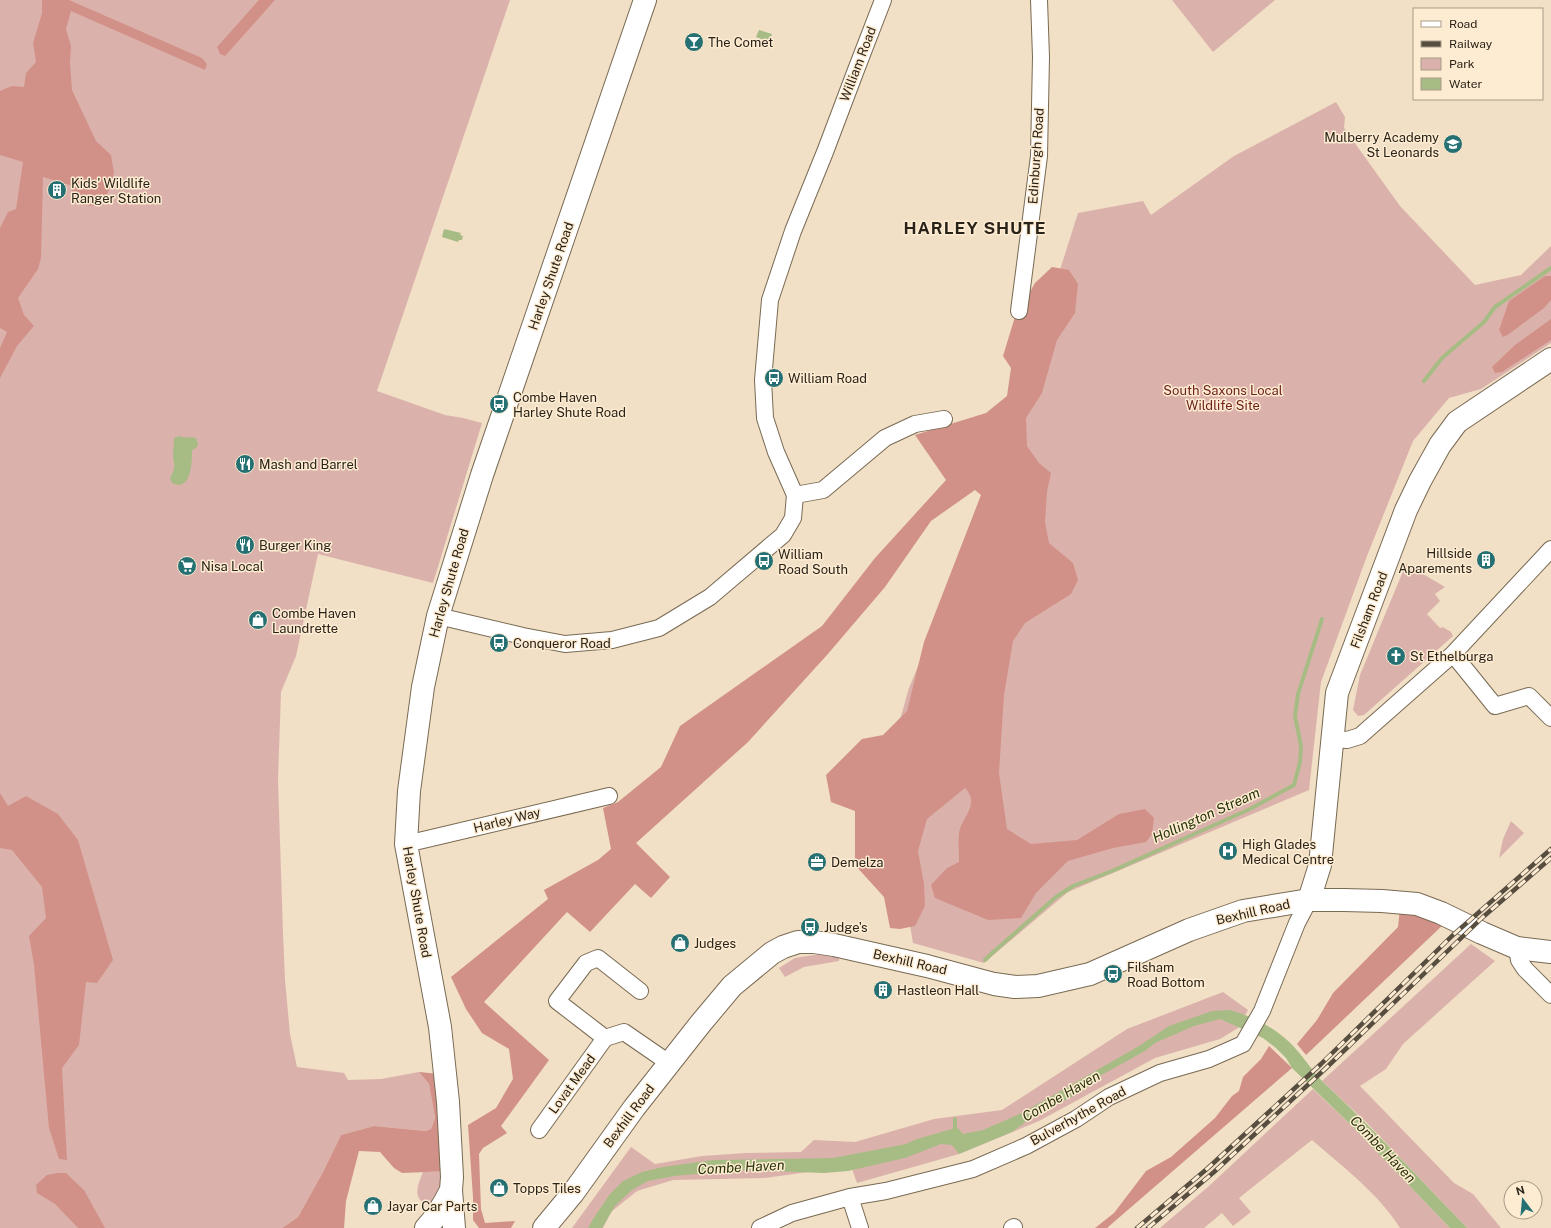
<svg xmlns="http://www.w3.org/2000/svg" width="1551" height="1228" viewBox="0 0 1551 1228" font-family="'Public Sans',sans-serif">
	<rect width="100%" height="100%" fill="#f1dfc6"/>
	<path fill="#dbb2ab" d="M 0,0 L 510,0 L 377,391 L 445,415 L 463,418 L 482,423 L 433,583 L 318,554 L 296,656 L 281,692 L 278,780 L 283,933 L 285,980 L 290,1034 L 297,1067 L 344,1073 L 348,1080 L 381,1079 L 419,1072 L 429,1084 L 435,1118 L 431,1129 L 426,1131 L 374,1126 L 341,1135 L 323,1172 L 298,1217 L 282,1228 L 0,1228 Z
		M 1172,0 L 1275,0 L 1213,52 Z
		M 1336,102 L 1345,117 L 1344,128 L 1400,206 L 1475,285 L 1521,275 L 1551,246 L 1551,343 L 1481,389 L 1449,398 L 1413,441 L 1367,556 L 1321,682 L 1309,790 L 1068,892 L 984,963 L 913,943 L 884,776 L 909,688 L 990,491 L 1078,213 L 1143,201 L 1151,215 L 1234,156 Z
		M 1406,564 L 1445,587 L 1435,594 L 1440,601 L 1427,614 L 1440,628 L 1443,627 L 1451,632 L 1453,636 L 1364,715 L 1358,716 L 1353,710 L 1360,675 Z
		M 1511,821 L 1524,833 L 1499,858 L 1503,839 Z
		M 1471,944 L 1495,961 L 1403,1044 L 1386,1069 L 1360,1086 L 1454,1183 L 1473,1194 L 1501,1228 L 1467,1228 L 1366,1122 L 1322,1081 Z
		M 820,954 L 839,958 L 839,961 L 804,967 L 785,977 L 779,968 L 795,958 Z
		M 1223,992 L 1248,1010 L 1238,1028 L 1220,1039 L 1155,1058 L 1039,1121 L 959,1154 L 857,1183 L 851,1166 L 765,1178 L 673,1180 L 637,1191 L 611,1212 L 603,1228 L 572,1228 L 631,1147 L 655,1164 L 702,1156 L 746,1153 L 801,1152 L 814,1140 L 855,1142 L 934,1119 L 1002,1110 L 1127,1029 Z
		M 1313,1089 L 1351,1125 L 1450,1228 L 1400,1228 C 1378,1193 1343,1167 1312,1140 L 1239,1198 L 1251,1212 L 1233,1226 L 1222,1213 L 1204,1228 L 1160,1228 L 1209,1186 Z
		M 451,1171 L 432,1206 C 411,1201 417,1187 423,1172 Z"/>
	<path fill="#d29188" d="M 42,0 L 69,0 L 202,58 L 207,64 L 205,70 L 71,11 L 66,29 L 71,46 L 70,63 L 72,90 L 96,141 L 111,155 L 114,173 L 109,190 L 102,205 C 83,208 75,203 70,185 L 43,177 L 41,258 L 38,269 L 18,298 L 24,315 L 34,326 L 17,346 L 0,378 L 0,348 L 7,332 L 0,328 L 0,228 L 8,212 L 16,209 L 23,162 L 0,155 L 0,91 L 12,86 L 24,87 L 26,73 L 36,62 L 33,43 L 42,13 Z
		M 259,0 L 275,0 L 225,56 L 220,54 L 217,47 Z
		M 1052,267 L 1069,270 L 1078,284 L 1075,313 L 1057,340 L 1042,393 L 1026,418 L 1027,446 L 1039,463 L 1051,473 L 1047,492 L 1045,522 L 1049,543 L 1073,563 L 1078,580 L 1071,594 L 1025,623 L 1013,641 L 1004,695 L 999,773 L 1007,829 L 1031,844 L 1077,840 L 1119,814 L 1145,809 L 1154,818 L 1152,834 L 1146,842 L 1113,848 L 1068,861 L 1036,893 L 1021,918 L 988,920 L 935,898 L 931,885 L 947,868 L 959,862 C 959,853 958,843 959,833 C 961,817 981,805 965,788 L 927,819 L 918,851 L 924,884 L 925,906 L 915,926 L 900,929 L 890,928 L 884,897 L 855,865 L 855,811 L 831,802 L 826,775 L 862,739 L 883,735 L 907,711 L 924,642 L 981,495 L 975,490 L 931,521 L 885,587 L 827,655 L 748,742 L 636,843 L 670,877 L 651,898 L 635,884 L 590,932 L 567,912 L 484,1002 L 549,1060 L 501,1126 L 507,1133 L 483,1148 L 479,1154 L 481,1209 L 485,1223 L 515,1221 L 511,1228 L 479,1228 L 473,1220 L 473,1197 L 468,1125 L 496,1108 L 513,1079 L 509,1049 L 482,1033 L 466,1009 L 451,977 L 548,899 L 544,890 L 598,860 L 611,849 L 603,808 L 618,802 L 661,767 L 680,726 L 822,626 L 875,558 L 946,480 L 915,435 L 986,413 L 1007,396 L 1011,368 L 1003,356 L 1014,320 L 1035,283 Z
		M 1545,276 L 1551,276 L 1551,300 L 1544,308 L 1509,334 L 1503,337 L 1499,330 L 1509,301 Z
		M 1551,319 L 1551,340 L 1502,372 L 1495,373 L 1492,367 L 1515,345 Z
		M 0,793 L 8,806 L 26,796 L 58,814 L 78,840 L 113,960 L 97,983 L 86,982 L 79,1045 L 62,1068 L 67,1160 L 59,1159 L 49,1128 L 34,965 L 29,936 L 46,918 L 42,887 L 12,850 L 0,848 Z
		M 1400,908 L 1446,922 L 1306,1055 L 1297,1044 L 1317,1020 L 1333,993 L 1398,927 Z
		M 1269,1046 L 1292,1068 L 1107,1228 L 1095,1228 L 1114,1213 L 1146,1171 L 1171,1157 L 1215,1118 L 1232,1096 L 1239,1091 L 1243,1077 L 1261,1059 Z
		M 419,1072 L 439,1074 L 451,1171 L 402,1173 L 394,1168 L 380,1152 L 359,1151 L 346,1201 L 344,1228 L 282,1228 L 298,1217 L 323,1172 L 341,1135 L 374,1126 L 426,1131 L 431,1129 L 435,1118 L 429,1084 Z
		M 57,1173 L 66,1173 L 84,1190 L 105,1228 L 78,1228 L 55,1204 L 37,1193 L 36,1185 L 47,1175 Z"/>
	<path fill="#a7bc84" d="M 759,30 L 772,34 L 769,42 L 756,37 Z
		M 444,229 L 461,233 L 460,235 L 463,236 L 462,240 L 459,240 L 458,242 L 442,237 Z
		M 179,436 C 185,439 191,436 196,438 L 198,444 L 196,448 L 192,450 C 192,464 191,492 172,483 L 170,478 C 176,467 174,466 173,455 C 173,450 174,443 174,438 Z
		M 1230,1010 C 1254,1017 1278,1029 1295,1048 C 1305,1059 1313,1072 1324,1083 C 1374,1129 1420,1179 1467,1228 L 1450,1228 L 1351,1125 L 1292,1068 L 1286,1058 L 1276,1048 L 1263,1038 L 1220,1019 L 1194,1026 L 1155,1043 L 1145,1051 L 1096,1078 L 1088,1087 L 1070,1098 L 1041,1111 L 1012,1132 L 959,1154 L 952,1145 L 941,1144 L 905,1158 L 848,1171 L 824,1173 L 740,1170 L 674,1176 L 648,1181 L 632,1190 L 615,1206 L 602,1228 L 588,1228 L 593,1219 L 610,1194 L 623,1181 L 642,1172 L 663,1167 L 713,1160 L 833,1158 L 906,1144 L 917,1139 L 952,1129 L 955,1125 L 963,1134 L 983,1130 L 1022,1113 L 1139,1046 L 1169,1026 L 1212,1011 Z"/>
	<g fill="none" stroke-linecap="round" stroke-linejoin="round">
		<path stroke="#a7bc84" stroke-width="4" d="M 1424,381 L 1442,358 L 1484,322 L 1495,307 L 1551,268
			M 985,960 L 991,954 L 1056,897 L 1073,886 L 1112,871 L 1250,809 L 1294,785 L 1300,762 L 1301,746 L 1295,716 L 1298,694 L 1322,619
			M 955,1130 L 955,1119"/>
		<g stroke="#796a53" stroke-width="18">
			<path id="street" d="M 1019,311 L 1039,156 L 1041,57 L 1039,0
				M 795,495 L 776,452 L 765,418 L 763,380 L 770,300 L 793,231 L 825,152 L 856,70 L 883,0
				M 438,616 L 523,636 L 565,644 L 612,640 L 659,628 L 710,597 L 783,535 L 793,518 L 795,495 L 823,490 L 885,438 L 915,424 L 944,419
				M 1453,654 L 1495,706 L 1529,696 L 1551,718
				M 1332,739 L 1347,740 L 1360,736 L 1453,654 L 1551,549
				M 406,844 L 609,796
				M 1517,948 L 1519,960 L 1525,969 L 1551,995
				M 605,1038 L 557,1001 L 586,963 L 598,958 L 640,991
				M 539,1130 L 605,1038 L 624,1032 L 669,1063
				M 850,1197 L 860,1228
				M 760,1228 L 792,1213 L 850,1197 L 886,1191 L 973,1169 L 1026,1146 L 1076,1119 L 1109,1097 L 1160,1073 L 1209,1059 L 1243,1044 L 1262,1011 L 1297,923 L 1309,900
				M 1012,1228 L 1014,1227"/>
		</g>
		<g stroke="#796a53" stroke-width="24">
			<path id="secondary" d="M 1309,900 L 1320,865 L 1337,693 L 1406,510 L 1420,481 L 1440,445 L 1457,422 L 1551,359
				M 426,1228 C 437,1217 444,1204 451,1190
				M 454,1228 L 451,1190 L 452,1177 L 448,1102 L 440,1027 L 406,844 L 409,791 L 423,687 L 438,616 L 482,475 L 645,0"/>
		</g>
		<g stroke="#796a53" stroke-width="24">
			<path id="highway" d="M 544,1228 L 573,1193 L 634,1108 L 701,1023 L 732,986 L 772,953 L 783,947 L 798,942 L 814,942 L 834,945 L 927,966 L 994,984 L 1015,987 L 1038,986 L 1090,974 L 1189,930 L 1243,911 L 1309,900 L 1344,900 L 1382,901 L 1417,904 L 1441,913 L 1482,933 L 1517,948 L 1551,952"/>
		</g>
		<use href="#street" stroke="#fff" stroke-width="16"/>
		<use href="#secondary" stroke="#fff" stroke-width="22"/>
		<use href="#highway" stroke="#fff" stroke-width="22"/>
		<g stroke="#574e40" stroke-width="4.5">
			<path id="rail" d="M 1137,1228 L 1208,1168 L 1321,1064 L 1453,935 L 1551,849
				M 1148,1228 L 1214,1172 L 1325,1069 L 1483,917 L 1551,858"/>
		</g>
		<use href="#rail" stroke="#feecd2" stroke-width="3" stroke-dasharray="9" stroke-linecap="butt"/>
	</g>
	<defs>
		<g id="bar-disc" transform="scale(1)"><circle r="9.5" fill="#257072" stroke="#feecd2"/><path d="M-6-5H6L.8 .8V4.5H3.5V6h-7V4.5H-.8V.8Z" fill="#fff"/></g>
		<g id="school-disc" transform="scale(1)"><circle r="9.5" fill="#257072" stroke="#feecd2"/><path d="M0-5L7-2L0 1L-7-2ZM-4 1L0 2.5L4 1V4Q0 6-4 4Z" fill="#fff"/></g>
		<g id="building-disc" transform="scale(1)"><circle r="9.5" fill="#257072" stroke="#feecd2"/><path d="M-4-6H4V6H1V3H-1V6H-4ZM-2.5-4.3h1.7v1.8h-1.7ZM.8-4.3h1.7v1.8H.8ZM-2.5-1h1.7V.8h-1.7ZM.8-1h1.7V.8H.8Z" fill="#fff"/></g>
		<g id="bus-disc" transform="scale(1)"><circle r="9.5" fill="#257072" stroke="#feecd2"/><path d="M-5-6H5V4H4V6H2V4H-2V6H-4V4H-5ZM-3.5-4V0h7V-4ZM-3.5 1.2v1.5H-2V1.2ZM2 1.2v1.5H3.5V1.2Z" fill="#fff"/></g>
		<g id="restaurant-disc" transform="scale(1)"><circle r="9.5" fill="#257072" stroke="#feecd2"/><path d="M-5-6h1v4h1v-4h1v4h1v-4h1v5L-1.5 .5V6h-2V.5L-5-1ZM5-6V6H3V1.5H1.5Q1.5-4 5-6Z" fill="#fff"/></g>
		<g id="supermarket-disc" transform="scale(1)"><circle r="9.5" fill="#257072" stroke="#feecd2"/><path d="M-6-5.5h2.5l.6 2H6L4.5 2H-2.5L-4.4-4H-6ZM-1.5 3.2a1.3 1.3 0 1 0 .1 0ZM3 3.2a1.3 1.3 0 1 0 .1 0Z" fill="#fff"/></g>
		<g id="shop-disc" transform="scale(1)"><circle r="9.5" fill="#257072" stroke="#feecd2"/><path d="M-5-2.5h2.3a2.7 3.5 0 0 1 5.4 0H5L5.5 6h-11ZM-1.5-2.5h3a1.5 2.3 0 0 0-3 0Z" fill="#fff"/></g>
		<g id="church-disc" transform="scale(1)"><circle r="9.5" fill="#257072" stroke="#feecd2"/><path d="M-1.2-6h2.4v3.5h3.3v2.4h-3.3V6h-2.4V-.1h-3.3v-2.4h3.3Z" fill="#fff"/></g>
		<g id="hospital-disc" transform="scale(1)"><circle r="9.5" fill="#257072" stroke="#feecd2"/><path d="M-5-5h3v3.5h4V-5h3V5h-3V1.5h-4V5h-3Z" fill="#fff"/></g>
		<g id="office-disc" transform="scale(1)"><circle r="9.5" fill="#257072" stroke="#feecd2"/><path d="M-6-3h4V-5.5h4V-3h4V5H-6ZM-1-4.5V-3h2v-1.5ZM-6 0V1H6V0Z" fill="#fff"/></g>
	</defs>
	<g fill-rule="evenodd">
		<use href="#bar-disc" x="694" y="42"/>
		<use href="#school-disc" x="1453" y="144"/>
		<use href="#building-disc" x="57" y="190"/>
		<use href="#bus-disc" x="774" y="378"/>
		<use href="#bus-disc" x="499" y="404"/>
		<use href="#restaurant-disc" x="245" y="464"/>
		<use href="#restaurant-disc" x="245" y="545"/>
		<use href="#building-disc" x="1486" y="560"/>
		<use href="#bus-disc" x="764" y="561"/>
		<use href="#supermarket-disc" x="187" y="566"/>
		<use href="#shop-disc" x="258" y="620"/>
		<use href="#bus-disc" x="499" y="643"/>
		<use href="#church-disc" x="1396" y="656"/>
		<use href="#hospital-disc" x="1228" y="851"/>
		<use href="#office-disc" x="817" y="862"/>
		<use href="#bus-disc" x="810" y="927"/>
		<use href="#shop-disc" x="680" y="943"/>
		<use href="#bus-disc" x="1113" y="974"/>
		<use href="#building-disc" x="883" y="990"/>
		<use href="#shop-disc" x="499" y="1188"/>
		<use href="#shop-disc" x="373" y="1206"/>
	</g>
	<g text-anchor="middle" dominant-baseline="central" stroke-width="3" stroke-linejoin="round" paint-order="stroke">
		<g font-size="13" fill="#282218" stroke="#feecd2" text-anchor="start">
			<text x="708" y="42">The Comet</text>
			<text x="1439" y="137" text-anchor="end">Mulberry Academy<tspan x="1439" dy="15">St Leonards</tspan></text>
			<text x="71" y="183">Kids' Wildlife<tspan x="71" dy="15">Ranger Station</tspan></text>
			<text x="788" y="378">William Road</text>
			<text x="513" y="397">Combe Haven<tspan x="513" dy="15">Harley Shute Road</tspan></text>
			<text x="259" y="464">Mash and Barrel</text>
			<text x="259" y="545">Burger King</text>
			<text x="1472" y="553" text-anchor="end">Hillside<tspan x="1472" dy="15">Aparements</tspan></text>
			<text x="778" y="554">William<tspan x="778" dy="15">Road South</tspan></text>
			<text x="201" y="566">Nisa Local</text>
			<text x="272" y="613">Combe Haven<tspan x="272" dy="15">Laundrette</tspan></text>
			<text x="513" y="643">Conqueror Road</text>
			<text x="1410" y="656">St Ethelburga</text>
			<text x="1242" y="844">High Glades<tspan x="1242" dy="15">Medical Centre</tspan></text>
			<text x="831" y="862">Demelza</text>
			<text x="824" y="927">Judge's</text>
			<text x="694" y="943">Judges</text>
			<text x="1127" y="967">Filsham<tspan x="1127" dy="15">Road Bottom</tspan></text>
			<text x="897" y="990">Hastleon Hall</text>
			<text x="513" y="1188">Topps Tiles</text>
			<text x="387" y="1206">Jayar Car Parts</text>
		</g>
		<g font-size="13" fill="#282218" stroke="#feecd2">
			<text transform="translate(858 64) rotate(-69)">William Road</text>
			<text transform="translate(1036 156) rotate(-86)">Edinburgh Road</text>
			<text transform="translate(551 276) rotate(-71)">Harley Shute Road</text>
			<text transform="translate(449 583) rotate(-74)">Harley Shute Road</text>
			<text transform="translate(1369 610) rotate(-69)">Filsham Road</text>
			<text transform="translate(507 820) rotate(-14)">Harley Way</text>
			<text transform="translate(417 902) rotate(80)">Harley Shute Road</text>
			<text transform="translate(1253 912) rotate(-13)">Bexhill Road</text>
			<text transform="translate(910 962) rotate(13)">Bexhill Road</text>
			<text transform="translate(572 1084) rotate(-54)">Lovat Mead</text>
			<text transform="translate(629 1116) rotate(-53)">Bexhill Road</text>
			<text transform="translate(1078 1116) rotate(-29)">Bulverhythe Road</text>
		</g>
		<g font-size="13" fill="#6f221b" stroke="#feecd2">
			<text x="1223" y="390">South Saxons Local<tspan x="1223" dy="15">Wildlife Site</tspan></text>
		</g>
		<g font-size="14" font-style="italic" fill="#263308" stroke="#feecd2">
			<text transform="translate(1206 815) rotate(-24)">Hollington Stream</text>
			<text transform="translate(1061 1096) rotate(-30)">Combe Haven</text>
			<text transform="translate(1383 1149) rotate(46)">Combe Haven</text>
			<text transform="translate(741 1167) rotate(-3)">Combe Haven</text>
		</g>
		<g font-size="17" font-weight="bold" letter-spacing="1" fill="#282218" stroke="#feecd2">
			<text x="975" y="228">HARLEY SHUTE</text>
		</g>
	</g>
	<rect x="1413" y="8" width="130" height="92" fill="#feecd2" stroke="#a89b88"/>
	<rect x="1421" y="21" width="20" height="6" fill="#ffffff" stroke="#a89b88"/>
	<text x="1449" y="28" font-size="12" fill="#282218">Road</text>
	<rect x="1421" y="41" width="20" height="6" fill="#574e40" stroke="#a89b88"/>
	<text x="1449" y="48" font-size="12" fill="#282218">Railway</text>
	<rect x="1421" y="58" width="20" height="12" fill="#dbb2ab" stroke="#a89b88"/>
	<text x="1449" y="68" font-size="12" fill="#282218">Park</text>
	<rect x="1421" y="78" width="20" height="12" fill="#a7bc84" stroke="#a89b88"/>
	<text x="1449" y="88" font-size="12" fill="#282218">Water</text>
	<g transform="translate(1523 1200) rotate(344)"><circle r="19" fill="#feecd2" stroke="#a89b88"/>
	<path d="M0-3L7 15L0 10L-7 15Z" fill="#257072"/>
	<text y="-6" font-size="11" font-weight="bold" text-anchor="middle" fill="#282218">N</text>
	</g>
</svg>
